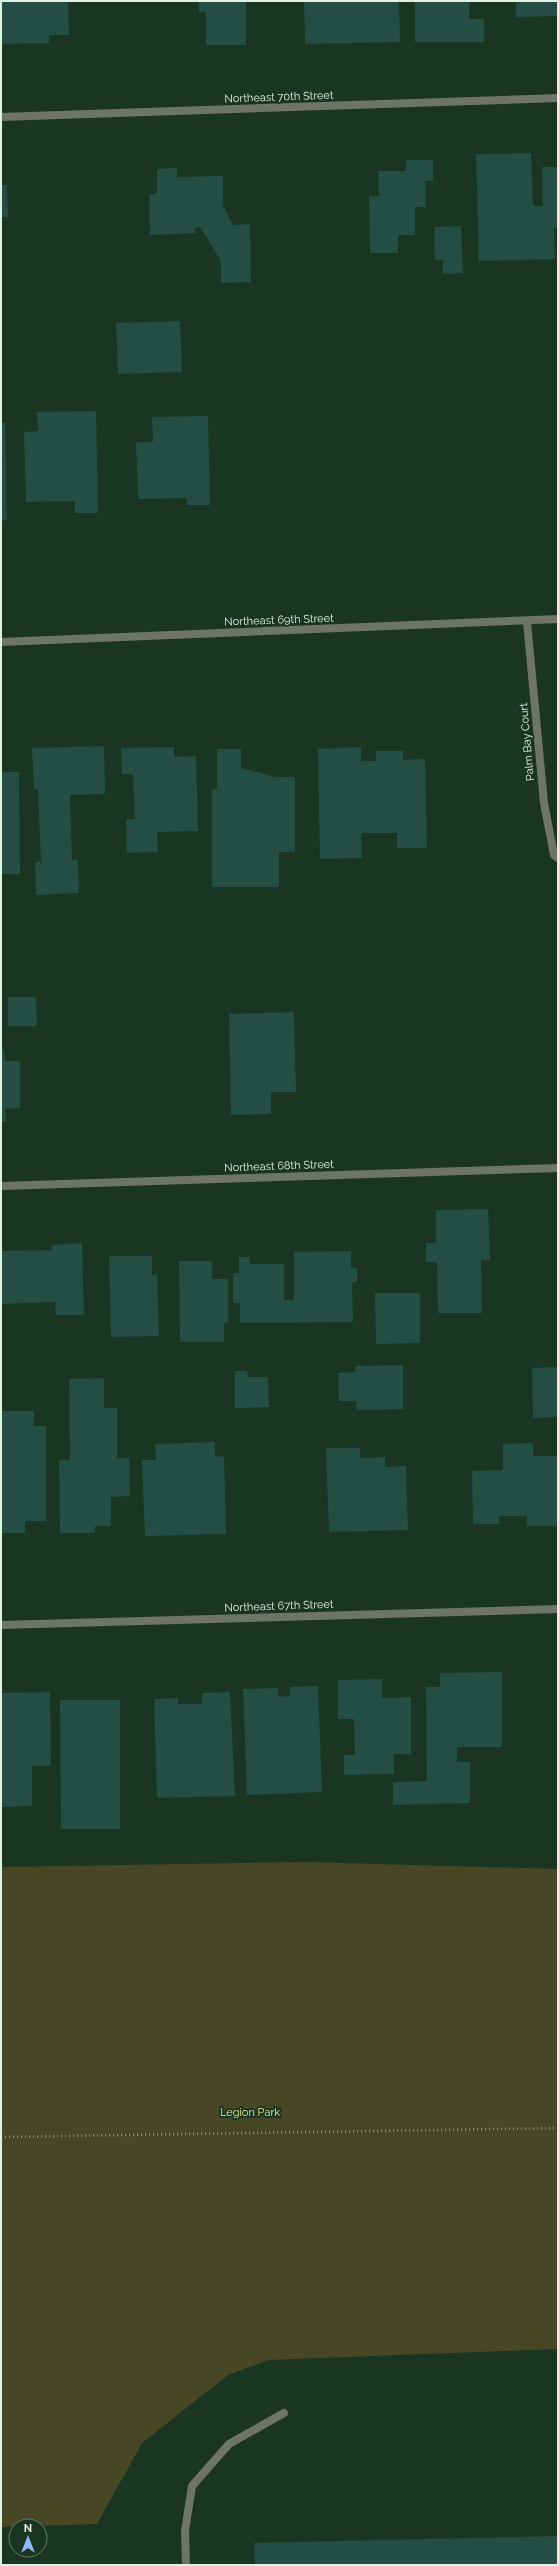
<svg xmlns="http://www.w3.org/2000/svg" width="559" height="2566" viewBox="0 0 559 2566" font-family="Raleway,sans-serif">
	<rect width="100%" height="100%" fill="#1a3622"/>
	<path fill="#474725" d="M 306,1862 L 558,1869 L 558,2349 L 269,2360 L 228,2375 L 142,2443 L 97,2524 L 1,2527 L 1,1867 Z"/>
	<path fill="#244d43" d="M 1,1 L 68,1 L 69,35 L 49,35 L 49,43 L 1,44 Z
		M 199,1 L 246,1 L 246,45 L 206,45 L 206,12 L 199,12 Z
		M 304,1 L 399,1 L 400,42 L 305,44 Z
		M 415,1 L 469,1 L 469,19 L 484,19 L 484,42 L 415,42 Z
		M 516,1 L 558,1 L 558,16 L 516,17 Z
		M 531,153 L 533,206 L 543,206 L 542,167 L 558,167 L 558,228 L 554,228 L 555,259 L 479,261 L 476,154 Z
		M 406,160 L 433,160 L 433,181 L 425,181 L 426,207 L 415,207 L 415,235 L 398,235 L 398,253 L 370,253 L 369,196 L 379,196 L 378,171 L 406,171 Z
		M 177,168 L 177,177 L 223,176 L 223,205 L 233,225 L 250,224 L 251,282 L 221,283 L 221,261 L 200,227 L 195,228 L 195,233 L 150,235 L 149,194 L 157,194 L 157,169 Z
		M 1,185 L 7,185 L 8,217 L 1,217 Z
		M 461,226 L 463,273 L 443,274 L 443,260 L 435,260 L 434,227 Z
		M 180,321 L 182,372 L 118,374 L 116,323 Z
		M 96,411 L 98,513 L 75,513 L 75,501 L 26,502 L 24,432 L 38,431 L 37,412 Z
		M 208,416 L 210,505 L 187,505 L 187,498 L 138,499 L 136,442 L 153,442 L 152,417 Z
		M 1,423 L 5,423 L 7,520 L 1,521 Z
		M 104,746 L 105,794 L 70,795 L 72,860 L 78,860 L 79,893 L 36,895 L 35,862 L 41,862 L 38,789 L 34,790 L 32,748 Z
		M 174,747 L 174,757 L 196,756 L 198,831 L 157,832 L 158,852 L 127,853 L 126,819 L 135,819 L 133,774 L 122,774 L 121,748 Z
		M 361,747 L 361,761 L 376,761 L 376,751 L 403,751 L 403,760 L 425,759 L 427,848 L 397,848 L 397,833 L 361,833 L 362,858 L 320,859 L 318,749 Z
		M 217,749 L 241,749 L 241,768 L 276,777 L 295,777 L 295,852 L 279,852 L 279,887 L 212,887 L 212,789 L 217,789 Z
		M 1,772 L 19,772 L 20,874 L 1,874 Z
		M 8,997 L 36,997 L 37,1026 L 8,1026 Z
		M 294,1012 L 296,1092 L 271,1092 L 271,1114 L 231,1115 L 229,1014 Z
		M 1,1049 L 4,1049 L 5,1061 L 20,1061 L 20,1108 L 5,1109 L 6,1122 L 1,1122 Z
		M 488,1209 L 490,1260 L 481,1260 L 482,1313 L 438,1313 L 437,1262 L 426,1262 L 426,1243 L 436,1243 L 436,1210 Z
		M 82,1243 L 84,1315 L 56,1315 L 55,1302 L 1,1304 L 1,1251 L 52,1250 L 51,1245 Z
		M 351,1251 L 351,1268 L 357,1268 L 357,1282 L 352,1282 L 353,1322 L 240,1323 L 240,1303 L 233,1303 L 233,1273 L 239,1273 L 239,1257 L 250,1257 L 250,1264 L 284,1264 L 284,1300 L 294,1300 L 294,1252 Z
		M 109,1256 L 152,1256 L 152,1275 L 157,1274 L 159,1336 L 111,1337 Z
		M 179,1261 L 212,1261 L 212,1279 L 228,1279 L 228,1323 L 224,1323 L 224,1342 L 180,1342 Z
		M 375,1293 L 420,1293 L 420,1343 L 376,1344 Z
		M 403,1365 L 403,1409 L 357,1410 L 356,1401 L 339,1401 L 338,1373 L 355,1372 L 355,1366 Z
		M 558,1367 L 558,1417 L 533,1418 L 532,1368 Z
		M 235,1371 L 247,1371 L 248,1377 L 268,1377 L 269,1407 L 235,1408 Z
		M 104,1378 L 104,1408 L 117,1408 L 117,1458 L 129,1458 L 130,1496 L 111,1497 L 111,1526 L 95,1526 L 95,1533 L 60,1533 L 59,1460 L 70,1460 L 69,1379 Z
		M 1,1411 L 34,1411 L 34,1426 L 46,1426 L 46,1521 L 25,1521 L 25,1533 L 1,1533 Z
		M 215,1442 L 215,1457 L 224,1456 L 226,1534 L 145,1536 L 142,1460 L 156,1460 L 155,1444 Z
		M 533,1443 L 533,1456 L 557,1456 L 558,1526 L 527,1526 L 527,1516 L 499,1516 L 499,1524 L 473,1524 L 472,1471 L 503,1470 L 503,1444 Z
		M 326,1448 L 360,1448 L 360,1458 L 385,1457 L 385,1467 L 406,1466 L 408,1530 L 329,1532 Z
		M 502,1672 L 502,1747 L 457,1747 L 457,1762 L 470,1762 L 470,1803 L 393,1805 L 393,1782 L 427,1781 L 426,1687 L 440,1687 L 440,1673 Z
		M 382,1679 L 382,1698 L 411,1697 L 411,1754 L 394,1754 L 394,1774 L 344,1775 L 344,1755 L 355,1755 L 354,1719 L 338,1719 L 338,1680 Z
		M 318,1686 L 322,1792 L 247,1795 L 243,1689 L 278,1688 L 278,1697 L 290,1696 L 290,1687 Z
		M 50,1692 L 51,1766 L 32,1766 L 32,1806 L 1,1807 L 1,1693 Z
		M 230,1692 L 235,1796 L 157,1798 L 154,1699 L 178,1698 L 178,1704 L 202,1704 L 202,1693 Z
		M 60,1700 L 120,1700 L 120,1829 L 61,1829 Z
		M 558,2536 L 558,2565 L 255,2565 L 254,2543 Z"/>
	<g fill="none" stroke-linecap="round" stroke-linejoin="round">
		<path stroke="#7d9383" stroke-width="2.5" stroke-dasharray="1 3" stroke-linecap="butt" d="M 1,2137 L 558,2128"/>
		<path stroke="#6e7567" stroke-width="8" d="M 185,2531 L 192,2486 L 229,2444 L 284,2413"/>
		<path stroke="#6e7567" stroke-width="8" d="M 1,117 L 558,98
			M 527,622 L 544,803 L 554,855 L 558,858
			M 1,642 L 558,619
			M 1,1186 L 558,1168
			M 1,1625 L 558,1609
			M 185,2531 L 186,2565"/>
	</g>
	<g text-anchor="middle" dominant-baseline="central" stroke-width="4" stroke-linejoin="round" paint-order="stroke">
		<g font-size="11" fill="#e0f1e4" stroke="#1a3622">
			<text transform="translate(279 97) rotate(-2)">Northeast 70th Street</text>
			<text transform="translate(279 620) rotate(-2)">Northeast 69th Street</text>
			<text transform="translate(527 742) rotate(-95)">Palm Bay Court</text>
			<text transform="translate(279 1166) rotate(-2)">Northeast 68th Street</text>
			<text transform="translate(279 1606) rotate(-2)">Northeast 67th Street</text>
		</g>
		<g font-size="11" fill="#eaea96" stroke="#1a3622">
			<text x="250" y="2112">Legion Park</text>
		</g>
	</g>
	<rect width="559" height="2566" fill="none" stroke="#e0f1e4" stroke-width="4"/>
	<g transform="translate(28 2538)"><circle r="19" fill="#1a3622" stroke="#698170"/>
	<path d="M0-3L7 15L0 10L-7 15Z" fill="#93b7fd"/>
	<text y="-6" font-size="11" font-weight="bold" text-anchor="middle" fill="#e0f1e4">N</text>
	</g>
</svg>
